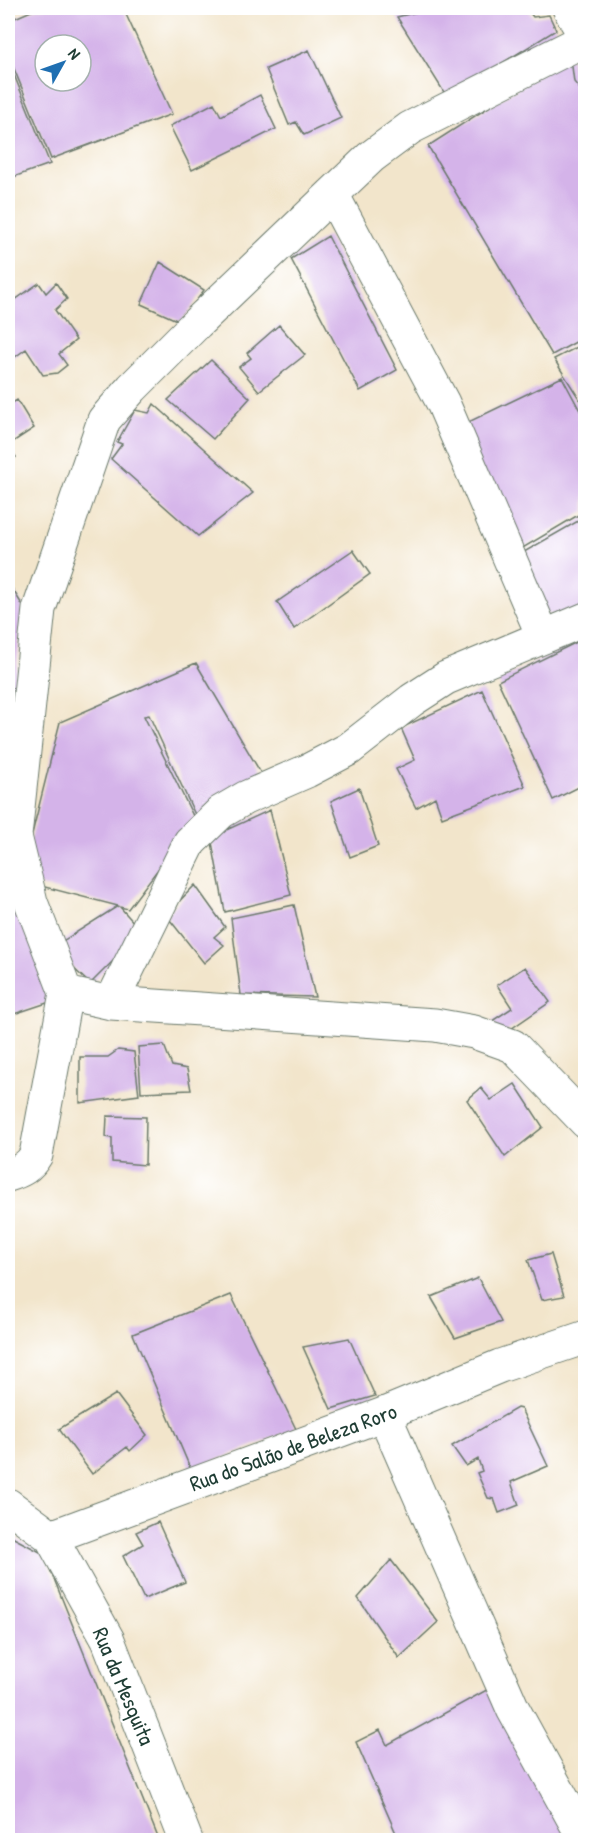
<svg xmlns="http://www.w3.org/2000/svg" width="593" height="1848" viewBox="0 0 593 1848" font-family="'Patrick Hand',sans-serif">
	<rect width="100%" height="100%" fill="#fff"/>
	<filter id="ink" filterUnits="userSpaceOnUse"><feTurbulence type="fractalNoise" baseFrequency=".0167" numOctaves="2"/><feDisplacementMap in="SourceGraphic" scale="12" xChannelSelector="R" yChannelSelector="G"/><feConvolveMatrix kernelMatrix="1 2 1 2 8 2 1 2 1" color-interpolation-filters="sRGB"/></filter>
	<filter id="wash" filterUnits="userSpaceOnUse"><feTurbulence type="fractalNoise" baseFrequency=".008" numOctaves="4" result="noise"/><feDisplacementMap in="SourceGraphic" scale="24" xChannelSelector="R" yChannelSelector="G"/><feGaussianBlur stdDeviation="1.35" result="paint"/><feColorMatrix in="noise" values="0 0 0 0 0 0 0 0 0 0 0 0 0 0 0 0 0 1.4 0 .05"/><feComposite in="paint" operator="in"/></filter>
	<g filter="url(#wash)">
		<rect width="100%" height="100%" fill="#f2e5cb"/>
		<g id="blocks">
			<path fill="#d4b3e9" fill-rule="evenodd" d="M 38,8 L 123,8 L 172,114 L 51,159 L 8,54 L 8,21 ZM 45,45 L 81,45 L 81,81 L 45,81 Z
				M 433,8 L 529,8 L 527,9 L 533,17 L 549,15 L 556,30 L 447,97 L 397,17 Z
				M 309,50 L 341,118 L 304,135 L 296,122 L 289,125 L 266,69 Z
				M 564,59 L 571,59 L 574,82 L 585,95 L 585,337 L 552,355 L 428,146 Z
				M 8,60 L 50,164 L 8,179 Z
				M 260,95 L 276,129 L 192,170 L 170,126 L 214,103 L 221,116 Z
				M 328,236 L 397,370 L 360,391 L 291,259 Z
				M 160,262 L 204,290 L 181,322 L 141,304 Z
				M 39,283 L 46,293 L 56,283 L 67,299 L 55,310 L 76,340 L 59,354 L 67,365 L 57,373 L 43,375 L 26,349 L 8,362 L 8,305 Z
				M 279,325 L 305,355 L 259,391 L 239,367 L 251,358 L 247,353 Z
				M 585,343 L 585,408 L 554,359 Z
				M 211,360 L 250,398 L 213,439 L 168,400 Z
				M 562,377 L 585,420 L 585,511 L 516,552 L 458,427 Z
				M 17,400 L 34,428 L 8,445 L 16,457 L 8,463 L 8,406 Z
				M 154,404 L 253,493 L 198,536 L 111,459 L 122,444 L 117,442 L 135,410 L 149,413 Z
				M 585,517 L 585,606 L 563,619 L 546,612 L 517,556 Z
				M 353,550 L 370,574 L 294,629 L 277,602 Z
				M 8,582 L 23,606 L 8,756 Z
				M 585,638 L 585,784 L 553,800 L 498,681 Z
				M 196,663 L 265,780 L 197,819 L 149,715 L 144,716 L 195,820 L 128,909 L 120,907 L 135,924 L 131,943 L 90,984 L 64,959 L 61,942 L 118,906 L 37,885 L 27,854 L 60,722 Z
				M 482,690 L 525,786 L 442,817 L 435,797 L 416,808 L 396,769 L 415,760 L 401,728 Z
				M 359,788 L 378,846 L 350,857 L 331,801 Z
				M 270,810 L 291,895 L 225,912 L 211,837 Z
				M 8,862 L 53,1001 L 8,1016 Z
				M 195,885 L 225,927 L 214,937 L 224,945 L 204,963 L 166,915 Z
				M 294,905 L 315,997 L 241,995 L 231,918 Z
				M 525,967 L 550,1002 L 502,1035 L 492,1021 L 512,1008 L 497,985 Z
				M 164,1045 L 172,1066 L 187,1069 L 191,1090 L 141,1092 L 138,1047 Z
				M 118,1050 L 134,1052 L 139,1095 L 80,1103 L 80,1057 L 108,1057 Z
				M 515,1084 L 543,1127 L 505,1157 L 467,1100 L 481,1088 L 491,1100 Z
				M 107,1116 L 146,1117 L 145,1165 L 112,1162 L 112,1138 L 106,1137 Z
				M 551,1254 L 564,1296 L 542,1300 L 528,1260 Z
				M 478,1278 L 501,1322 L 455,1338 L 431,1297 Z
				M 231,1295 L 296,1429 L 191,1470 L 133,1334 Z
				M 349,1338 L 375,1396 L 331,1409 L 303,1347 Z
				M 116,1394 L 147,1435 L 130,1451 L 127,1447 L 92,1474 L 59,1429 Z
				M 517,1408 L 521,1409 L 548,1466 L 511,1482 L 519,1505 L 499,1513 L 494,1499 L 488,1498 L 477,1473 L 482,1471 L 478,1459 L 466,1466 L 452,1446 Z
				M 158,1522 L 185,1582 L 144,1599 L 123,1556 L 143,1544 L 136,1532 Z
				M 8,1535 L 44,1554 L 159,1840 L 8,1840 Z
				M 391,1560 L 438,1622 L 399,1658 L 358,1598 Z
				M 492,1687 L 575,1840 L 399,1840 L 356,1742 L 380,1730 L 387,1745 Z"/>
		</g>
	</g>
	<g filter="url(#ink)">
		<use href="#blocks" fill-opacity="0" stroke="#697869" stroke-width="1.5"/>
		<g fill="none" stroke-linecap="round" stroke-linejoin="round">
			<g stroke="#697869" stroke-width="35">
				<path id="minor" d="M 569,8 L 586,38
					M 586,39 L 410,128 L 371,157 L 197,323 L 132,388 L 104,420 L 39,609 L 15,836 L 31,902 L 66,993 L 111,1003 L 435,1025 L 474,1032 L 513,1046 L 586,1122
					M 332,194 L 443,403 L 543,636
					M 111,1003 L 190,842 L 221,812 L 245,798 L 307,771 L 349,749 L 412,700 L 446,678 L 586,619
					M 8,1175 C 21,1171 29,1167 36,1155 L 66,993
					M 384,1414 L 513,1709 L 585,1840
					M 8,1505 L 51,1537 L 384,1414 L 500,1366 L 586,1337
					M 51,1537 L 108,1640 L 186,1840"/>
			</g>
			<use href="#minor" stroke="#fff" stroke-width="33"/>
		</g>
	</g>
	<g text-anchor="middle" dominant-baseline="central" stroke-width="4.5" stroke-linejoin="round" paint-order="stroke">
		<g font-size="22" fill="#1f3d34" stroke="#fff">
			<text transform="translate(293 1447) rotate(-20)">Rua do Salão de Beleza Roro</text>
			<text transform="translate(124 1686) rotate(67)">Rua da Mesquita</text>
		</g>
	</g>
	<rect width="593" height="1848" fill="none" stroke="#fff" stroke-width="30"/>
	<g transform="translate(63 63) rotate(50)"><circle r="28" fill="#ffffff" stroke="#a5b1ae" stroke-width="1.5"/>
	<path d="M0-4.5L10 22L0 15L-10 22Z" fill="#1f6fb2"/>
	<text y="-9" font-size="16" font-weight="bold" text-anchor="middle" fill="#1f3d34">N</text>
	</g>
</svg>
